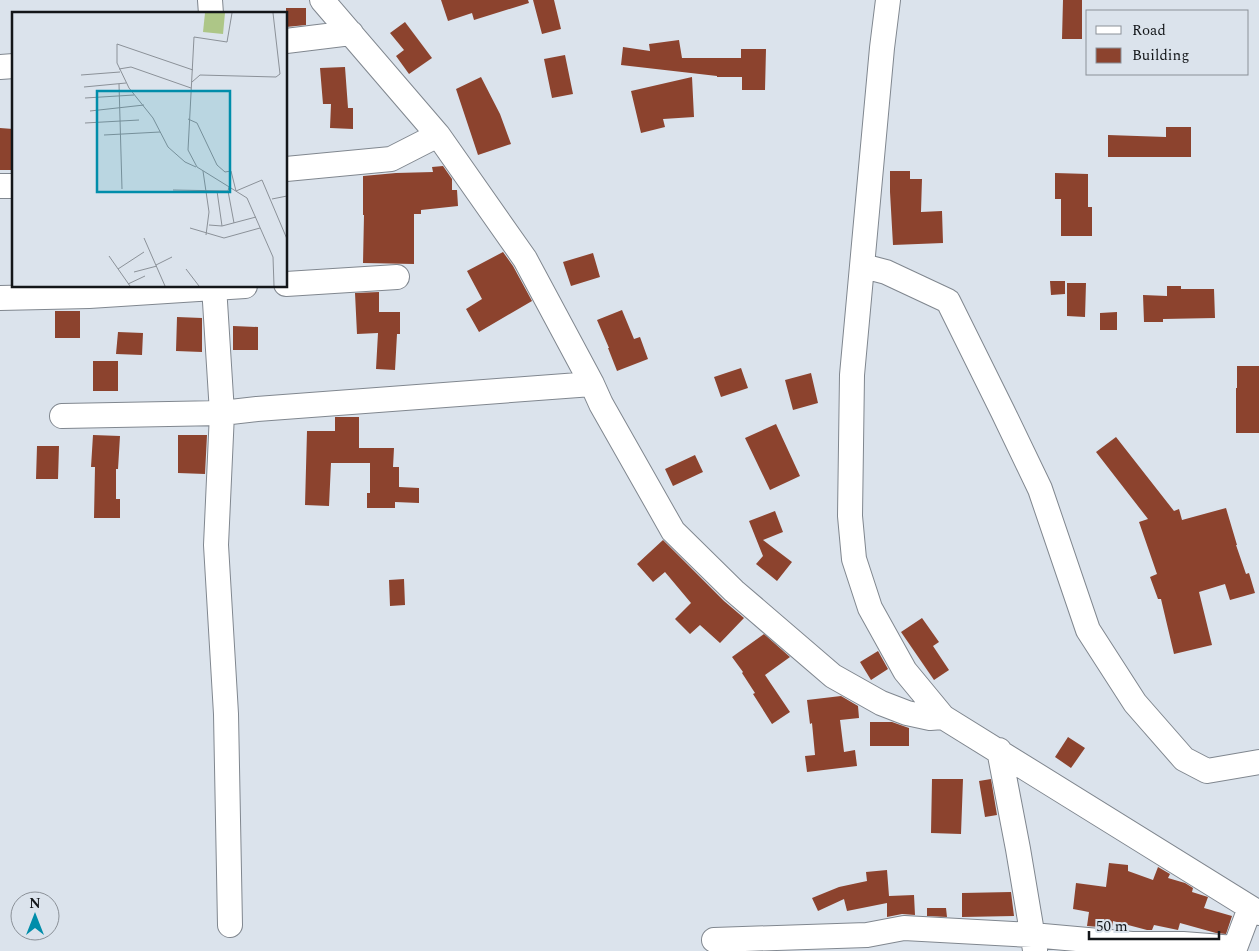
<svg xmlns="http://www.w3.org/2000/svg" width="1259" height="951" viewBox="0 0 1259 951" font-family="Spectral,serif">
	<rect width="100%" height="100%" fill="#dbe3ec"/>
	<path fill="#8c432e" d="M 441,0 L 528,0 L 529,3 L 474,20 L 472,13 L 448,21 Z
		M 533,0 L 554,0 L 561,29 L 542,34 Z
		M 1063,0 L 1082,0 L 1082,39 L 1062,39 Z
		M 286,8 L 306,8 L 306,25 L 286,27 Z
		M 405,22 L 432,58 L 409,74 L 396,56 L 404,50 L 390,33 Z
		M 679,40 L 682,58 L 741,58 L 741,49 L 766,49 L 765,90 L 742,90 L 742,77 L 717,77 L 717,76 L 621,65 L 623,47 L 650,51 L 649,44 Z
		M 565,55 L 573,94 L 552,98 L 544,59 Z
		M 345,67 L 348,108 L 353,108 L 353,129 L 330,128 L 331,104 L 323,104 L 320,68 Z
		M 481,77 L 500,114 L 511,144 L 478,155 L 456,89 Z
		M 692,77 L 694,117 L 663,119 L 665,127 L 641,133 L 631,91 Z
		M 1166,127 L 1191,127 L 1191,157 L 1108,157 L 1108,135 L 1166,137 Z
		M 0,128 L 13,129 L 13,170 L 0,170 Z
		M 443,166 L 452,179 L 452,190 L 457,190 L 458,206 L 421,210 L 421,214 L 414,214 L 414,264 L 363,263 L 364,215 L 363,215 L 363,176 L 396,173 L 433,172 L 432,167 Z
		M 890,171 L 910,171 L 910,179 L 922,179 L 921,212 L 942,211 L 943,243 L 893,245 L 890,192 Z
		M 1055,173 L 1088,174 L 1088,207 L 1092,207 L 1092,236 L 1061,236 L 1061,199 L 1055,199 Z
		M 503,252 L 513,266 L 532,301 L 479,332 L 466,309 L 482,299 L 467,271 Z
		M 593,253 L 600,277 L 571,286 L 563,262 Z
		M 1050,281 L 1065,281 L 1065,294 L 1051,295 Z
		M 1067,283 L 1086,283 L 1085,317 L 1067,316 Z
		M 1167,286 L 1181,286 L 1181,289 L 1214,289 L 1215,318 L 1163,319 L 1163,322 L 1144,322 L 1143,295 L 1167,296 Z
		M 379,292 L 379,312 L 400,312 L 400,334 L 397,334 L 395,370 L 376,369 L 378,333 L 357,334 L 355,293 Z
		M 622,310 L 634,339 L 640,337 L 648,359 L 617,371 L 608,348 L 609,348 L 597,320 Z
		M 55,311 L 80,311 L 80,338 L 55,338 Z
		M 1117,312 L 1117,330 L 1100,330 L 1100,313 Z
		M 177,317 L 202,318 L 202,352 L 176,351 Z
		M 233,326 L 258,327 L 258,350 L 233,350 Z
		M 118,332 L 143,333 L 142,355 L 116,354 Z
		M 93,361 L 118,361 L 118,391 L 93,391 Z
		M 1237,366 L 1259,366 L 1259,433 L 1236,433 L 1236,388 L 1237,388 Z
		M 741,368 L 748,388 L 721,397 L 714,377 Z
		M 811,373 L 818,403 L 793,410 L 785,380 Z
		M 335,417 L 359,417 L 359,448 L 394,448 L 393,467 L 399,467 L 399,487 L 419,488 L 419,503 L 395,502 L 395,508 L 367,508 L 367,493 L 370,493 L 370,463 L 331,463 L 329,506 L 305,505 L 307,431 L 335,431 Z
		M 776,424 L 800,476 L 770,490 L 745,438 Z
		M 93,435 L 120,436 L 118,469 L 116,469 L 116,499 L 120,499 L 120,518 L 94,518 L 95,467 L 91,467 Z
		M 178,435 L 207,435 L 205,474 L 178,473 Z
		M 1116,437 L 1174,511 L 1179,509 L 1182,520 L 1226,508 L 1237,545 L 1236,545 L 1246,574 L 1249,573 L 1255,593 L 1230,600 L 1225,584 L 1199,592 L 1212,645 L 1174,654 L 1161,599 L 1158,599 L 1150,577 L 1157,574 L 1139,522 L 1148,519 L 1096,452 Z
		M 37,446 L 59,446 L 58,479 L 36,479 Z
		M 695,455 L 703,472 L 673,486 L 665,469 Z
		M 775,511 L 783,532 L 763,540 L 792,562 L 777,581 L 756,564 L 763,556 L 749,521 Z
		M 663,540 L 724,601 L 744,618 L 720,643 L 700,625 L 690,634 L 675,619 L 691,603 L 665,572 L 653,582 L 637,564 Z
		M 404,579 L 405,605 L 390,606 L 389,580 Z
		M 922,618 L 939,642 L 933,646 L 949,670 L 934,680 L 901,632 Z
		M 764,634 L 790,657 L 765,675 L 790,712 L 772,724 L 753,694 L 755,693 L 742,673 L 743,672 L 732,657 Z
		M 878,651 L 888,669 L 871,680 L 860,662 Z
		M 841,696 L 858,706 L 859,718 L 840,720 L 844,752 L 855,750 L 857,766 L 807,772 L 805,756 L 815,755 L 812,723 L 810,724 L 807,700 Z
		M 870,722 L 892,722 L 909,728 L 909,746 L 870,746 Z
		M 1068,737 L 1085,748 L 1071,768 L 1055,757 Z
		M 932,779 L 963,779 L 961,834 L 931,833 Z
		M 991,779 L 997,815 L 985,817 L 979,781 Z
		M 1109,863 L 1128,865 L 1128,871 L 1153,880 L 1158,867 L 1170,874 L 1168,878 L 1185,883 L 1193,888 L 1192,892 L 1208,897 L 1204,908 L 1232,916 L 1226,934 L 1216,933 L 1180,923 L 1178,930 L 1154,925 L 1152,930 L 1147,930 L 1113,921 L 1112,928 L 1087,926 L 1089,912 L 1073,909 L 1076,883 L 1106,887 Z
		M 887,870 L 889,896 L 914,895 L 915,915 L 902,914 L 887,917 L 887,903 L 847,911 L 844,899 L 818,911 L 812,898 L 839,887 L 867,881 L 866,872 Z
		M 1011,892 L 1014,916 L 962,917 L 962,893 Z
		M 927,908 L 946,908 L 947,917 L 927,916 Z"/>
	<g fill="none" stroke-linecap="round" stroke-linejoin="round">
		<g stroke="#80878f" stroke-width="26">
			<path id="minor" d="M 210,0 L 211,14
				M 322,0 L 438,135 L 525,259 L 592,384 L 601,404 L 673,531 L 734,591 L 833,676 L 881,703 L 907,713 L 930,718 L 943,717
				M 888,0 L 882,48 L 852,375 L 850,516 L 854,559 L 870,608 L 905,671 L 943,717 L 1259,913
				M 286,41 L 351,33
				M 0,67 L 14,66
				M 286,169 L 391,159 L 438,135
				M 0,186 L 14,186
				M 863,266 L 886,272 L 948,301 L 1003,412 L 1040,489 L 1088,630 L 1135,703 L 1184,759 L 1207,771 L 1259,762
				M 286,284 L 397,277
				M 214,286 L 222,413 L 216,545 L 226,714 L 230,925
				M 0,298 L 89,296 L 245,286
				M 62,416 L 222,413 L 257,409 L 592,384
				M 999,750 L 1018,849 L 1035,950
				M 714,940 L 867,935 L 904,928 L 1032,935 L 1132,944 L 1183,944 L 1235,948 L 1250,908"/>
		</g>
		<use href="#minor" stroke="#fff" stroke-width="24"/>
	</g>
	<g transform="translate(12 12)">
		<rect width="275" height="275" fill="#dbe3ec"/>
		<path d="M 193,1 L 213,1 L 211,22 L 191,20 Z" fill="#adc687"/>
		<path fill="none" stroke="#8b9198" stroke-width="1" d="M 220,1 L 215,30 L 182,25 L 176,138 L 185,155 L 235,186 L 261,245 L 262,274M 107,57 L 119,55 L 179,76M 181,58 L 105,32 L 105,51 L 117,76 L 141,106 L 156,135 L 173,150 L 184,155M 69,63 L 108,60M 180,70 L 188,63 L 264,65 L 268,62 L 261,1M 107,72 L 110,177M 72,75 L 114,71M 73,86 L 122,83M 78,99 L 132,93M 176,107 L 185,111 L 205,153 L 213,160 L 219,159 L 224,179 L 250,168 L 275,227M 73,111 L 127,108M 92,123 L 148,120M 191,159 L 197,200 L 194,223M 161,178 L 216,179 L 217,175M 205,179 L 210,214M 216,179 L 222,211M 260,187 L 275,184M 197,213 L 210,214 L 244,205M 178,216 L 212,226 L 248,216M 132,226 L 153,274M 97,244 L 118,274M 144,253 L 160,245M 106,257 L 132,240M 174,257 L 187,274M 122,260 L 145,254M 116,272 L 133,264"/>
		<path fill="#008daa" fill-opacity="0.15" stroke="#008daa" stroke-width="2.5" d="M 85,79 L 218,79 L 218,180 L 85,180 Z"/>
		<rect width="275" height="275" fill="none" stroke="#131619" stroke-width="2.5"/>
	</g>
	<rect x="1086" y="10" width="162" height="65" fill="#dbe3ec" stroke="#8b9198"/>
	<rect x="1096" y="26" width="25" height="8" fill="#ffffff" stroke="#8b9198"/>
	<text x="1132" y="35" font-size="15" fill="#131619">Road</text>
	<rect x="1096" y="48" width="25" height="15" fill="#8c432e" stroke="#8b9198"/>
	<text x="1132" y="60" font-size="15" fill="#131619">Building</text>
	<g transform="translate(35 916)"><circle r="24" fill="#dbe3ec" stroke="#8b9198"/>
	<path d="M0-4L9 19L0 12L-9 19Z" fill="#008daa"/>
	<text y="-8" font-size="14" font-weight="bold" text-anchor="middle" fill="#131619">N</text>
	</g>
	<path d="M1089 931v8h130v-8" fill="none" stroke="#131619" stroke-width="2.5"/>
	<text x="1096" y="931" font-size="15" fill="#131619" stroke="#dbe3ec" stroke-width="4" paint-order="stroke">50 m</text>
</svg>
